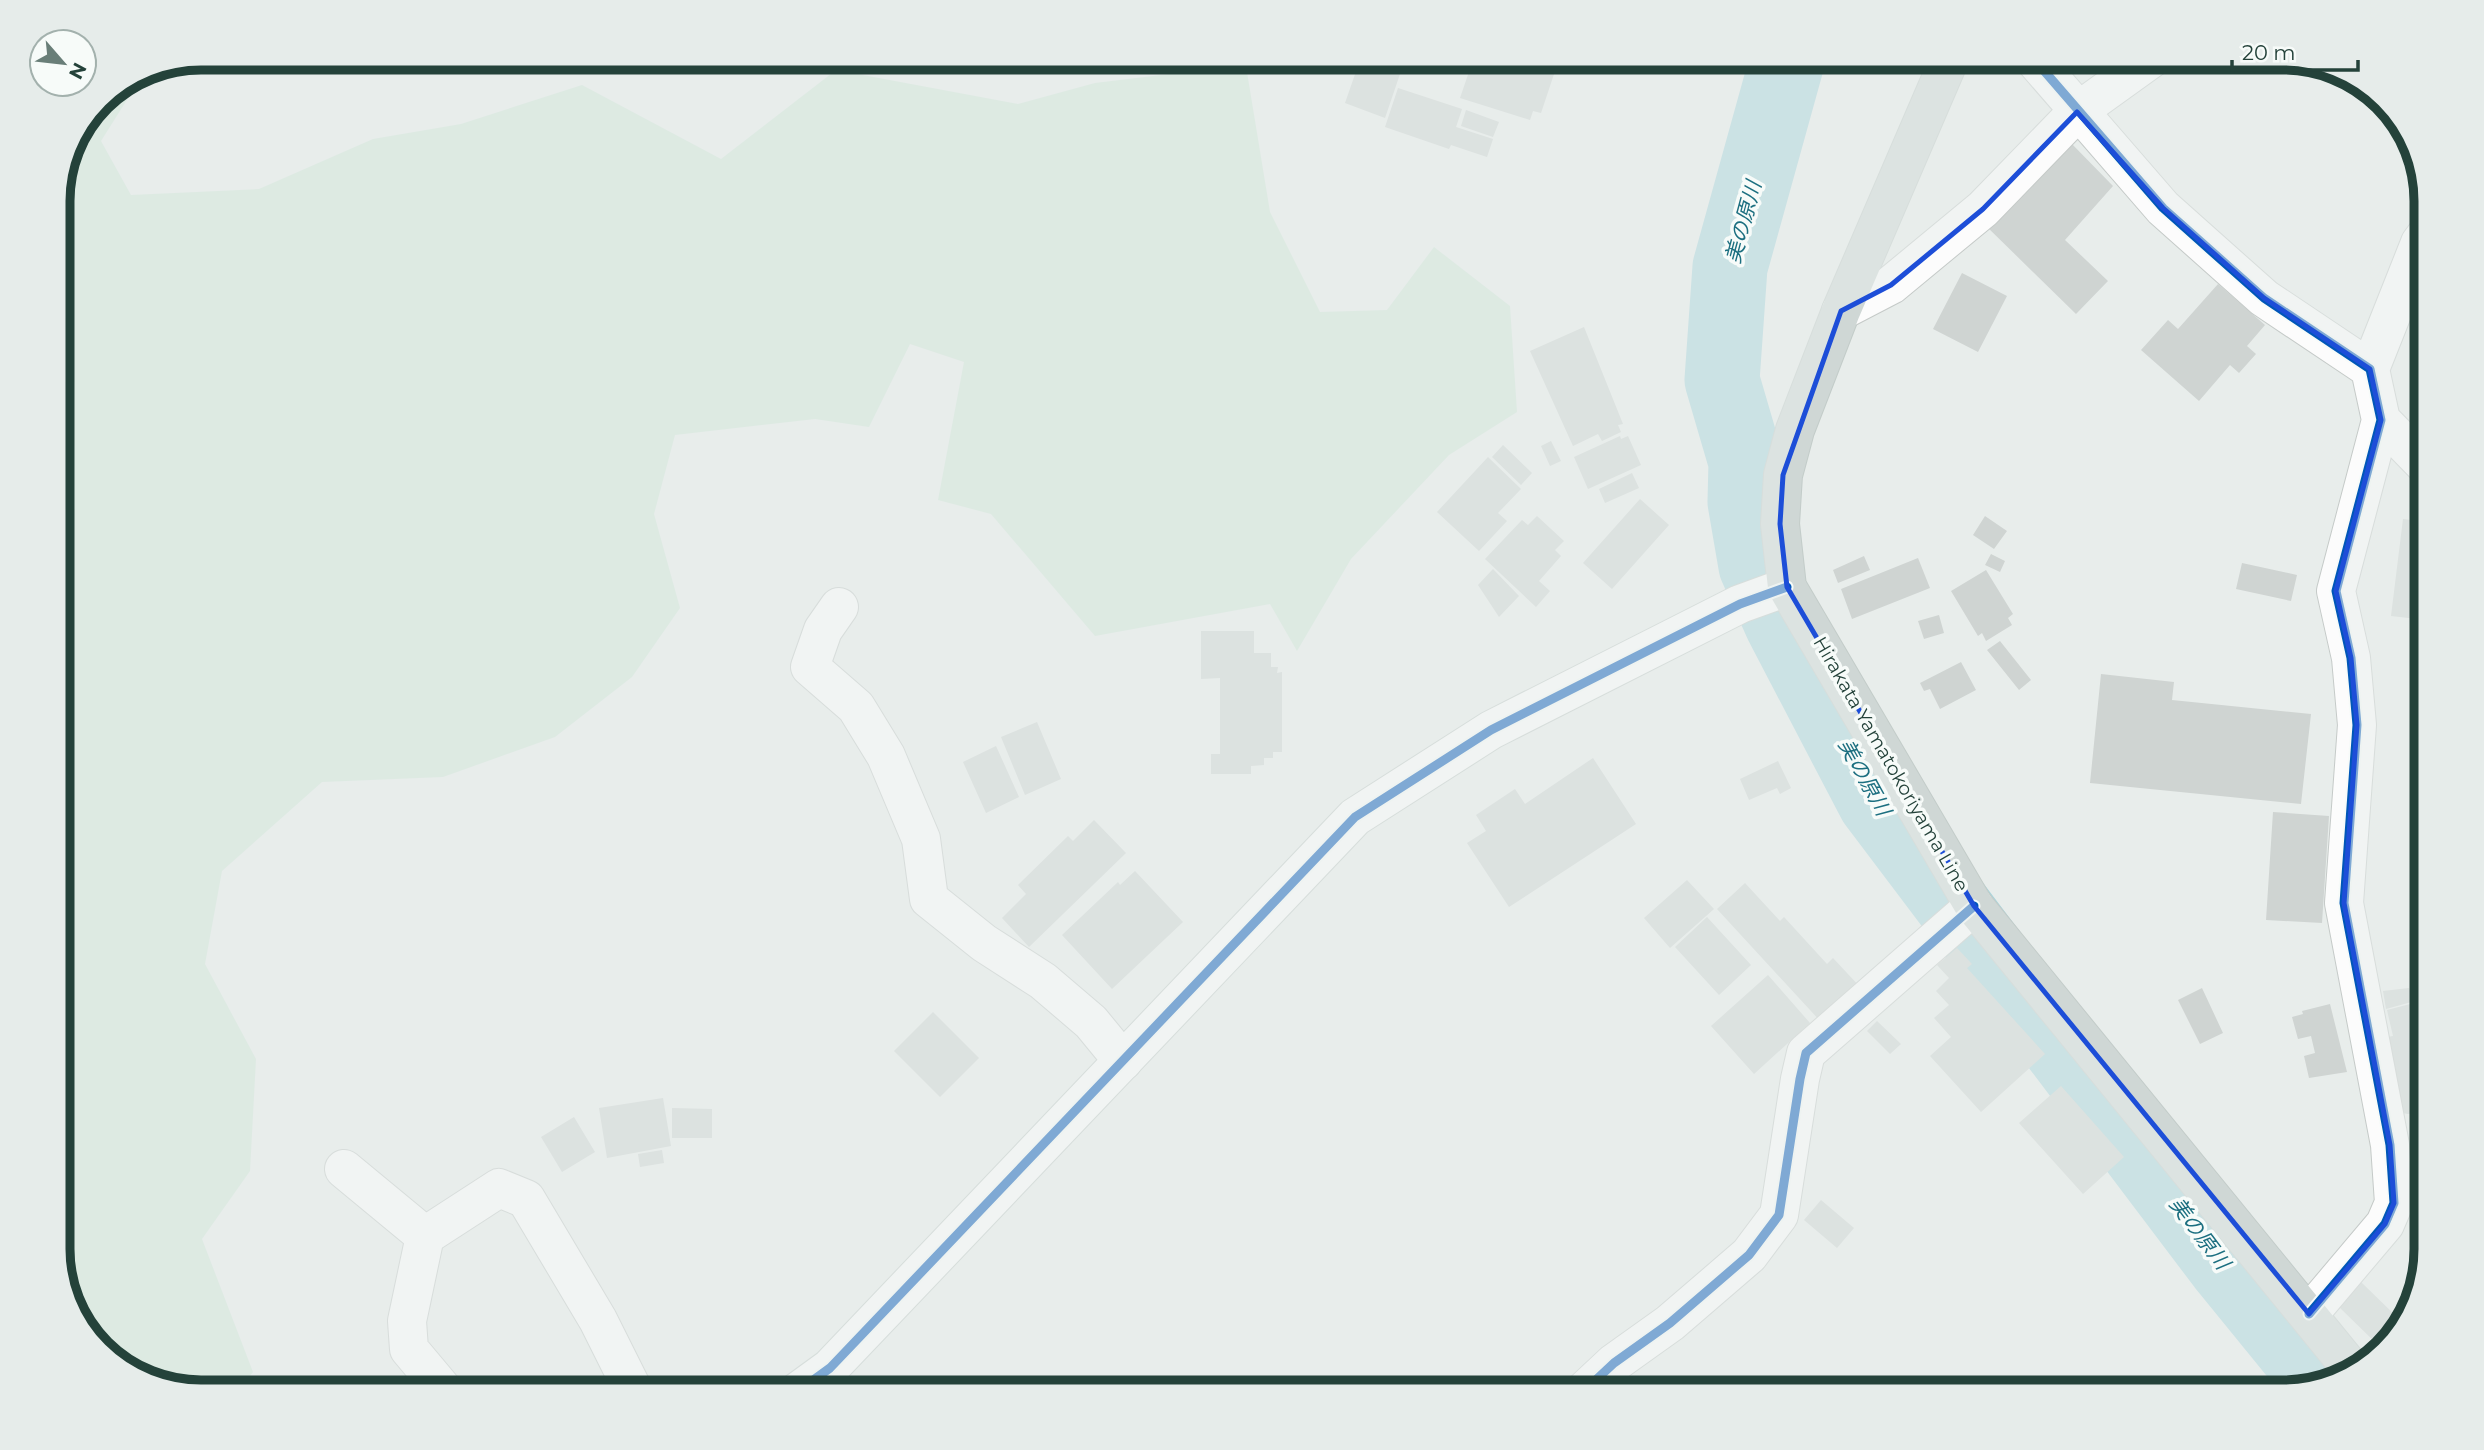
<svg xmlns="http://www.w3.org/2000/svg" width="2484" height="1450" viewBox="0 0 2484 1450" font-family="Montserrat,'Noto Sans JP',sans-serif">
	<rect width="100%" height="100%" fill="#e8edeb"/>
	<path fill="#d1e6d8" d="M 1245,60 L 1270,212 L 1320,312 L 1387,310 L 1434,247 L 1510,306 L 1517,412 L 1449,455 L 1351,559 L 1297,651 L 1270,604 L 1095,636 L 991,514 L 938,500 L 964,362 L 910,344 L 869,427 L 815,419 L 675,435 L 654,514 L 680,608 L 632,677 L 555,737 L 443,777 L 322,782 L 222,871 L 205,964 L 256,1059 L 250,1171 L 202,1239 L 253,1372 L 237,1392 L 201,1392 L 130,1373 L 77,1321 L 58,1258 L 58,192 L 72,138 L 100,99 L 147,68 L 101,141 L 131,195 L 259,189 L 373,139 L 461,124 L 582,85 L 721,159 L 836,70 L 1018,104 L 1095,83 L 1186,72 Z"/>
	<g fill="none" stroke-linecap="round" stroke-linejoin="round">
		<path stroke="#a9d4db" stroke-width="75" d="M 1788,58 L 1730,267 L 1722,380 L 1746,462 L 1745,502 L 1756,566 L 1782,624 L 1875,802 L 2224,1264 L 2320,1382"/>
	</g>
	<path fill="#cfd4d2" d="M 1370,58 L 1415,58 L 1409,74 Z
		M 1469,58 L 1544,58 L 1541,66 L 1555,71 L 1541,113 L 1533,111 L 1530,120 L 1460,98 L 1472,63 L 1468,62 Z
		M 1360,60 L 1400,74 L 1385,118 L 1345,103 Z
		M 1398,88 L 1462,109 L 1456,127 L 1493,139 L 1487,157 L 1451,145 L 1449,149 L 1385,127 Z
		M 1466,110 L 1499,122 L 1493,137 L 1461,126 Z
		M 2070,142 L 2113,186 L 2065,240 L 2108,281 L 2076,314 L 1984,224 Z
		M 1962,273 L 2007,296 L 1978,352 L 1933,329 Z
		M 2218,284 L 2265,325 L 2247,346 L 2256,354 L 2239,373 L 2230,365 L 2199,401 L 2141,350 L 2168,320 L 2178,329 Z
		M 1584,327 L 1623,424 L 1618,425 L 1621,432 L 1602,441 L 1598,434 L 1573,446 L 1530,351 Z
		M 1620,436 L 1621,439 L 1628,436 L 1641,465 L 1588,489 L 1574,457 Z
		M 1551,441 L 1561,461 L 1550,466 L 1541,446 Z
		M 1503,445 L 1532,473 L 1521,485 L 1492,457 Z
		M 1488,457 L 1521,489 L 1498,513 L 1507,521 L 1479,551 L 1437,512 Z
		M 1632,473 L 1639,488 L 1605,503 L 1599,489 Z
		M 1640,499 L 1669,525 L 1612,589 L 1583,563 Z
		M 1537,516 L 1564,541 L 1555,550 L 1561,556 L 1539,581 L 1550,591 L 1536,607 L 1485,559 L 1522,520 L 1528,525 Z
		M 1985,516 L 2007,531 L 1994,549 L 1973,535 Z
		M 2403,519 L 2426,522 L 2426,620 L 2391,616 Z
		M 1991,554 L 2005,561 L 2000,572 L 1985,565 Z
		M 1864,556 L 1870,570 L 1838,583 L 1833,570 Z
		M 1918,558 L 1930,588 L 1852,619 L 1841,589 Z
		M 2242,563 L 2297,575 L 2291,601 L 2236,589 Z
		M 1493,569 L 1519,596 L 1499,617 L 1478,585 Z
		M 1986,570 L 2013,614 L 2008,618 L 2012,625 L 1986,641 L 1982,633 L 1978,636 L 1951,591 Z
		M 1939,615 L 1944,633 L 1924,639 L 1918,621 Z
		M 1201,631 L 1254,631 L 1254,653 L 1271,653 L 1271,667 L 1278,667 L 1277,673 L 1282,672 L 1282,752 L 1273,752 L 1273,758 L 1264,758 L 1264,765 L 1251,766 L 1251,774 L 1211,774 L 1211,754 L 1220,754 L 1220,678 L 1201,679 Z
		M 2000,641 L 2031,680 L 2019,690 L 1987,650 Z
		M 1961,662 L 1976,690 L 1940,709 L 1930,689 L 1924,691 L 1920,683 Z
		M 2101,674 L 2174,682 L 2172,700 L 2311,714 L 2301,804 L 2090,783 Z
		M 1037,722 L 1061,779 L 1025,795 L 1001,737 Z
		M 996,746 L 1019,797 L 986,813 L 963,762 Z
		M 1593,758 L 1636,824 L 1509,907 L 1467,843 L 1486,831 L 1476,815 L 1515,789 L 1525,804 Z
		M 1778,761 L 1791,788 L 1780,794 L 1777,788 L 1749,800 L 1740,779 Z
		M 2273,812 L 2329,816 L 2322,923 L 2266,920 Z
		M 1094,820 L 1126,853 L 1029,947 L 1002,918 L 1026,894 L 1018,885 L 1068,836 L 1073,841 Z
		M 1135,871 L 1183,922 L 1112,989 L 1062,935 L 1118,882 L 1120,885 Z
		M 1687,880 L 1714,909 L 1670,948 L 1644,918 Z
		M 1745,883 L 1780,921 L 1784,917 L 1827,964 L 1833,958 L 1861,988 L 1822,1023 L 1717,909 Z
		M 2426,905 L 2426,931 L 2417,922 Z
		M 1707,917 L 1751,965 L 1719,995 L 1675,947 Z
		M 1957,948 L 1972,964 L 1967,968 L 2045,1054 L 1981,1112 L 1930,1056 L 1951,1037 L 1934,1018 L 1949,1005 L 1936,991 L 1949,978 L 1937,965 Z
		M 1768,975 L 1810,1023 L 1754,1074 L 1711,1026 Z
		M 2202,988 L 2223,1033 L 2200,1044 L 2178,1000 Z
		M 2409,988 L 2415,1001 L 2386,1009 L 2383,991 Z
		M 2422,1001 L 2426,1015 L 2426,1103 L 2421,1112 L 2408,1114 L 2402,1113 L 2387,1037 L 2393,1036 L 2387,1010 Z
		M 2330,1004 L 2347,1072 L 2309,1078 L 2304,1056 L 2315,1053 L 2311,1036 L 2298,1039 L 2292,1017 L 2303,1014 L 2302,1011 Z
		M 933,1012 L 979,1058 L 940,1097 L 894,1051 Z
		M 1877,1021 L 1901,1044 L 1890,1054 L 1867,1031 Z
		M 2061,1086 L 2124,1157 L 2083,1194 L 2019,1123 Z
		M 663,1098 L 671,1146 L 607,1158 L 599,1108 Z
		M 672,1108 L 712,1109 L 712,1138 L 672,1138 Z
		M 574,1117 L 595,1152 L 562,1172 L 541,1137 Z
		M 662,1150 L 664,1163 L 640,1167 L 638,1154 Z
		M 2426,1166 L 2426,1206 L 2413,1207 L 2411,1167 Z
		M 1821,1200 L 1854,1228 L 1837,1248 L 1804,1220 Z
		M 2361,1282 L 2401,1321 L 2378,1345 L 2338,1306 Z"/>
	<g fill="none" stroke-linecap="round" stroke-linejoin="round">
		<g stroke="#c5cac8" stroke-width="40">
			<path id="street" d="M 2033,58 L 2163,208 L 2264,298 L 2370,369 L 2381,420 L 2336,591 L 2351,658 L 2357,725 L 2344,903 L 2390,1145 L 2394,1203 L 2385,1224 L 2309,1314
				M 1841,311 L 1891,285 L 1983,209 L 2077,112 L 2152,58
				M 2370,369 L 2420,243 L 2426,235
				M 2381,420 L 2426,466
				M 839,607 L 823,630 L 810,667 L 856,707 L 886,756 L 921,839 L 929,899 L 984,943 L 1043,981 L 1091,1022 L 1123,1061
				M 344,1169 L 425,1236 L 499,1188 L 526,1199 L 598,1320 L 634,1392
				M 425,1236 L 407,1321 L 409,1349 L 445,1392
				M 1583,1392 L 1614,1363 L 1670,1323 L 1749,1255 L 1779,1215 L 1800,1079 L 1806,1053 L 1974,906"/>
		</g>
		<g stroke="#c3cbc8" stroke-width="40">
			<path id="secondary" d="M 797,1392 L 830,1368 L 1355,817 L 1491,730 L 1740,604 L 1787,587"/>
		</g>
		<g stroke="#c3ccc9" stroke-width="40">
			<path id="primary" d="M 1950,58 L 1841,311 L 1795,430 L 1783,475 L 1780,524 L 1787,587 L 1974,906 L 2355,1373"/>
		</g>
		<use href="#street" stroke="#fcfcfc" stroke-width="38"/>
		<use href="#secondary" stroke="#fcfcfc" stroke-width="38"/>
		<use href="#primary" stroke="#cfd7d5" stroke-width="38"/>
		<g stroke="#f7fbf9" stroke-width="13">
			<path id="cycleway" d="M 2033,58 L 2163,208 L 2264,298 L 2370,369 L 2381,420 L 2336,591 L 2351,658 L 2357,725 L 2344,903 L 2390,1145 L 2394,1203 L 2385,1224 L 2309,1314
				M 797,1392 L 830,1368 L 1355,817 L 1491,730 L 1740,604 L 1787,587
				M 1583,1392 L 1614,1363 L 1670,1323 L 1749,1255 L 1779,1215 L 1800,1079 L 1806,1053 L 1974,906"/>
		</g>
		<use href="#cycleway" stroke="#0057b8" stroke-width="9"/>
	</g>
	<path d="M0 0H2484V1450H0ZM 2077,112 L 2163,208 L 2264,298 L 2370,369 L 2381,420 L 2336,591 L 2351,658 L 2357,725 L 2344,903 L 2390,1145 L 2394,1203 L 2385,1224 L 2309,1314 L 1974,906 L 1787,587 L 1780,524 L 1783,475 L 1841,311 L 1891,285 L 1983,209 Z" fill="#e8edeb" fill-opacity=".55" fill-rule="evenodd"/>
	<path fill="none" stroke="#1d4ed8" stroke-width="5" stroke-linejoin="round" d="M 2077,112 L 2163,208 L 2264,298 L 2370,369 L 2381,420 L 2336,591 L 2351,658 L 2357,725 L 2344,903 L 2390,1145 L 2394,1203 L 2385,1224 L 2309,1314 L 1974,906 L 1787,587 L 1780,524 L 1783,475 L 1841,311 L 1891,285 L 1983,209 Z"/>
	<g text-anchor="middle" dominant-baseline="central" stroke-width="7" stroke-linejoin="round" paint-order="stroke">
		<g font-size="19" fill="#24423a" stroke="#f7fbf9">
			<text transform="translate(1891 764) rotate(60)">Hirakata Yamatokoriyama Line</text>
		</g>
		<g font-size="21" font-style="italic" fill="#1c6f80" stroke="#f7fbf9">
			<text transform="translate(1743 222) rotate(-75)">美の原川</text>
			<text transform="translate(1865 777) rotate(61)">美の原川</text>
			<text transform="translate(2200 1233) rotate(53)">美の原川</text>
		</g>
	</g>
	<path d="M0 0H2484V1450H0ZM201 70H2283A131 131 0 0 1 2414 201V1249A131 131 0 0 1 2283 1380H201A131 131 0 0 1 70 1249V201A131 131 0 0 1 201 70Z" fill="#e6ecea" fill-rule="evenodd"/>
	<path fill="none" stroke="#24423a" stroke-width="9" d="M201 70H2283A131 131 0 0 1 2414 201V1249A131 131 0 0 1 2283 1380H201A131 131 0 0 1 70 1249V201A131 131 0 0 1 201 70Z"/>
	<g transform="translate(63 63) rotate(118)"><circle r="33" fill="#f7fbf9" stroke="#a3b1ad" stroke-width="2"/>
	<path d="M0-5L12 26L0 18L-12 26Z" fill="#697e78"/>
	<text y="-10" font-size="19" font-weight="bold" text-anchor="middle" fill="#24423a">N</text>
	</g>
	<path d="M2232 60v10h126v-10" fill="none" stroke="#24423a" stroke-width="3.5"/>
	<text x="2242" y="60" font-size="21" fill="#24423a" stroke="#f7fbf9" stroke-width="5" paint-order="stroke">20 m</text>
</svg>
